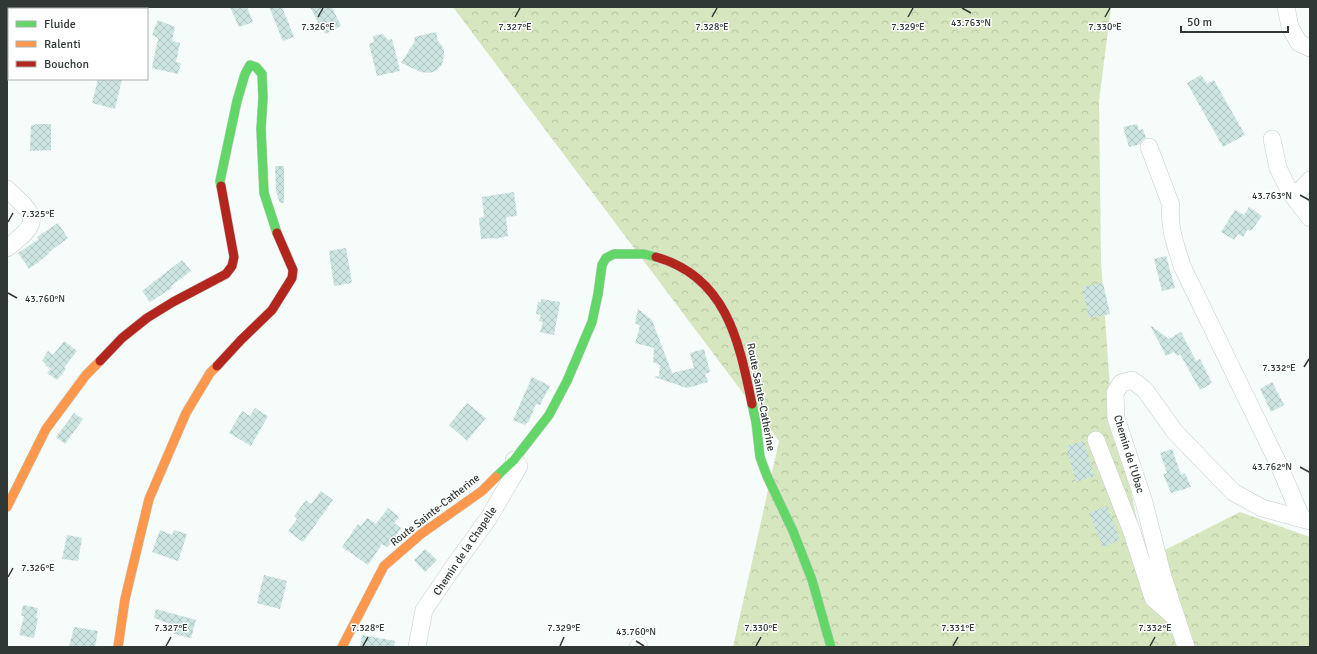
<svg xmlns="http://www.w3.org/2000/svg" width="1317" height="654" viewBox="0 0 1317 654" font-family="Signika,sans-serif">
	<defs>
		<pattern id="forest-crowns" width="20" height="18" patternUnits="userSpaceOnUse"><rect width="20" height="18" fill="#d6e7bf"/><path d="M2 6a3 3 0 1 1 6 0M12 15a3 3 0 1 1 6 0" fill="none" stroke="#b8c7a5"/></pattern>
		<pattern id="building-cross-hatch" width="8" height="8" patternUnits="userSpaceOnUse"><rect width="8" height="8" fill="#cde5e1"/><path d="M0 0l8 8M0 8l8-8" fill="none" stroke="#b0c5c2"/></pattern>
	</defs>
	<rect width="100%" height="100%" fill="#f5fcf9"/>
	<path fill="url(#forest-crowns)" d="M 453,7 L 1111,7 L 1099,101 L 1101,261 L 1110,388 L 1145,560 L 1240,512 L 1310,537 L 1310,647 L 733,647 L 779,441 Z"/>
	<path fill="url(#building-cross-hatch)" d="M 230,7 L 247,7 L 253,22 L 239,27 Z
		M 269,7 L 282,7 L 294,37 L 283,41 Z
		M 310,7 L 332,7 L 341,26 L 325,34 L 322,28 L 321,28 Z
		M 158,20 L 175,27 L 172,41 L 180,43 L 176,62 L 181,63 L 178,74 L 152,68 L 158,38 L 152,35 Z
		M 436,32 L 438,42 L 441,44 L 444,50 L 444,56 L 442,65 L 436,71 L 429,73 L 421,72 L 401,63 L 415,41 L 414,37 Z
		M 383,34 L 388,40 L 392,39 L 400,71 L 377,76 L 369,44 L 374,42 L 373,36 Z
		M 1201,75 L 1207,84 L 1214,80 L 1245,135 L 1223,147 L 1187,83 Z
		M 98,79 L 122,79 L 115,109 L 92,103 Z
		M 39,124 L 51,124 L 51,150 L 30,151 L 31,125 Z
		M 1137,124 L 1139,130 L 1143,129 L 1146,138 L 1142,140 L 1140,144 L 1129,147 L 1123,127 Z
		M 275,166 L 284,166 L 284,203 L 280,203 L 276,191 Z
		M 514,192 L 517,216 L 506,217 L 508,236 L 495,239 L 495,238 L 481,239 L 479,218 L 484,217 L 482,197 Z
		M 1249,207 L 1262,216 L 1251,231 L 1248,229 L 1243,237 L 1238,234 L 1234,240 L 1221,232 L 1235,210 L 1244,215 Z
		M 58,223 L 68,238 L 48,253 L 49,254 L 29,269 L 18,253 L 39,239 L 37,237 Z
		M 346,248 L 352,283 L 334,286 L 329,251 Z
		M 1166,256 L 1175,288 L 1162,291 L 1154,259 Z
		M 182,260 L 191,271 L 171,286 L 172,288 L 150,302 L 142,291 Z
		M 1103,283 L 1110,314 L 1089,318 L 1082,287 Z
		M 541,299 L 560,302 L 554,335 L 540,332 L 543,322 L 539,321 L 541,315 L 536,314 L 538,302 L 541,302 Z
		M 638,309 L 652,320 L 672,373 L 694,368 L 690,353 L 704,349 L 710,372 L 705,374 L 708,382 L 687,388 L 654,377 L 659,376 L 660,365 L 653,362 L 654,348 L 635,343 L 640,326 L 635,323 Z
		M 1150,325 L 1169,339 L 1181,332 L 1196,361 L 1200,359 L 1212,383 L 1200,390 L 1180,354 L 1177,356 L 1174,352 L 1166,356 Z
		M 64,341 L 77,351 L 64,368 L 66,369 L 57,380 L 47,373 L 51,369 L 45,365 L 46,364 L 42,361 L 48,351 L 53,355 Z
		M 532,377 L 550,386 L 540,405 L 536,404 L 529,421 L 525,425 L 513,420 Z
		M 1272,382 L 1284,405 L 1271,412 L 1260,389 Z
		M 467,403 L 486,418 L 467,441 L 449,425 Z
		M 255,408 L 268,416 L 251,446 L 229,433 L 242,411 L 250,416 Z
		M 74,413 L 83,419 L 65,444 L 56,437 Z
		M 1084,441 L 1094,476 L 1076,482 L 1066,446 Z
		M 1172,449 L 1181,475 L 1185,473 L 1191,487 L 1171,493 L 1163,474 L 1167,473 L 1160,453 Z
		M 321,491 L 333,500 L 303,542 L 288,531 L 297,519 L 294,516 L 306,500 L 311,504 Z
		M 1107,506 L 1120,540 L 1103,547 L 1089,513 Z
		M 388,508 L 399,517 L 394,523 L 401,528 L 391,544 L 387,547 L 382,544 L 368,565 L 342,547 L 358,524 L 361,526 L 367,518 L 376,524 Z
		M 160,530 L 172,535 L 174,530 L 187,534 L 178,561 L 152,552 Z
		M 67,535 L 82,538 L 78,561 L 62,559 Z
		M 425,549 L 437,560 L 425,572 L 414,560 Z
		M 264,575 L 287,581 L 280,609 L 257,603 Z
		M 23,605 L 38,608 L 36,618 L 38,618 L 34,638 L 19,635 L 24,616 L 21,616 Z
		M 156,609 L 196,620 L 191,638 L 174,634 L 176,626 L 154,618 Z
		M 74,627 L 98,631 L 95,647 L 69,647 Z
		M 362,635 L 395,641 L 394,647 L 360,647 Z"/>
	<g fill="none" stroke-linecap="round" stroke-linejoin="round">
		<g stroke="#c6cdca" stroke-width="18">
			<path id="street" d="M 1286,7 L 1290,27 L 1299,43 L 1310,48
				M 1272,139 L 1278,168 L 1290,192 L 1310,218
				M 1149,147 L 1171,205 C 1168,226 1176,246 1182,266 L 1278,463 L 1302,519
				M 7,189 C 37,217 42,221 7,248
				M 1294,197 L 1310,180
				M 1096,440 L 1132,532 L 1153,598 L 1177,619
				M 417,647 L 424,610 L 454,566 L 488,519 L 519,466 L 514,460
				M 638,647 L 639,646
				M 1186,647 L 1163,577 L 1144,502 L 1116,418 L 1115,393 L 1121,383 L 1132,380 L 1145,390 L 1175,432 L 1233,492 L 1262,508 L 1310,521"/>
		</g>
		<g stroke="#c6cdca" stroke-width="10">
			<path id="fast" d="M 221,186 L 220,181 L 237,101 L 245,74 L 250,65 L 256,67 L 262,74 L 263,98 L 261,129 L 264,193 L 277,233
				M 752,404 L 756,422 L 760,457 L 767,476 L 793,531 L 812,580 L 831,647
				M 496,477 L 514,460 L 549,415 L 567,381 L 592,322 L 598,294 L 602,265 L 606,258 L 614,254 L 644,254 L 656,257"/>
		</g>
		<g stroke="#c6cdca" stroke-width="10">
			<path id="slow" d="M 7,507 L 46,429 L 86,375 L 100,361
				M 118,647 L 125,599 L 149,499 L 186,413 L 210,373 L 217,366
				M 342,647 L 384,566 L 421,534 L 482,491 L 496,477"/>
		</g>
		<g stroke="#c6cdca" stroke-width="10">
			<path id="jam" d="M 656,257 C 727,277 739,342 752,404
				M 100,361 L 122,338 L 147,318 L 173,302 L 226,274 L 232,266 L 234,257 L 221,186
				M 217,366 L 241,340 L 272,310 L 292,278 L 293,270 L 277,233"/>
		</g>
		<use href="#street" stroke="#fefffe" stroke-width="17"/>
		<use href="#fast" stroke="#63d668" stroke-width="9"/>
		<use href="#slow" stroke="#ff974d" stroke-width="9"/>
		<use href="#jam" stroke="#b3261e" stroke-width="9"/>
	</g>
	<path fill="none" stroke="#2f3834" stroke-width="1.5" d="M 962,8 L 971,13M 318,17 L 323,8M 515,17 L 520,8M 712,17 L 717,8M 908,17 L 913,8M 1105,17 L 1110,8M 1300,195 L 1309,200M 8,222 L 13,213M 8,293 L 17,298M 1304,367 L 1309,359M 1300,467 L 1309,472M 8,577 L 13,568M 636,641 L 644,646M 166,646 L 171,637M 363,646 L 368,637M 560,646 L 564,637M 756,646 L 761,637M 953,646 L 958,637M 1150,646 L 1155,637"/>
	<g text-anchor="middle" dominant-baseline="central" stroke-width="3" stroke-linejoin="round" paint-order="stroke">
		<g font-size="11" fill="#2f3834" stroke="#fff">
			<text transform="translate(761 397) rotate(79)">Route Sainte-Catherine</text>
			<text transform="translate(1129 454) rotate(73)">Chemin de l'Ubac</text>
			<text transform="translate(435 510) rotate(-38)">Route Sainte-Catherine</text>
			<text transform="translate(465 551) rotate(-56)">Chemin de la Chapelle</text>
		</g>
	</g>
	<g font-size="10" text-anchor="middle" fill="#2f3834" stroke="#fff" stroke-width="3" stroke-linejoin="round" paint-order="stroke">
		<text x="971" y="26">43.763°N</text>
		<text x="318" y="30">7.326°E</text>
		<text x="515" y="30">7.327°E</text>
		<text x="712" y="30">7.328°E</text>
		<text x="908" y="30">7.329°E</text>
		<text x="1105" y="30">7.330°E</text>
		<text x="1272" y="199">43.763°N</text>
		<text x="38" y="217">7.325°E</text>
		<text x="45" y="302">43.760°N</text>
		<text x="1279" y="371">7.332°E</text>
		<text x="1272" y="470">43.762°N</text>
		<text x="38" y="571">7.326°E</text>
		<text x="171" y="631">7.327°E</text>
		<text x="368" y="631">7.328°E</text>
		<text x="564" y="631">7.329°E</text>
		<text x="761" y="631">7.330°E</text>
		<text x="958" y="631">7.331°E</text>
		<text x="1155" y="631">7.332°E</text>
		<text x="636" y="635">43.760°N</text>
	</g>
	<rect width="1317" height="654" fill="none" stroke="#2f3834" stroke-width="16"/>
	<rect x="8" y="8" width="140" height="72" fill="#ffffff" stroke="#acafae"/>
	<rect x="16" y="21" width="20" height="6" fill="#63d668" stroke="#acafae"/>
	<text x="44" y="28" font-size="12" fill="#2f3834">Fluide</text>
	<rect x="16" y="41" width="20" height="6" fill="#ff974d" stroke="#acafae"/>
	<text x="44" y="48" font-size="12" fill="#2f3834">Ralenti</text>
	<rect x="16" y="61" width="20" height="6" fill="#b3261e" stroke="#acafae"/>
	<text x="44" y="68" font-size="12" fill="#2f3834">Bouchon</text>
	<path d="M1181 26v6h107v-6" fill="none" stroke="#2f3834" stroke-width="2"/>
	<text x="1187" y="26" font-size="12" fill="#2f3834" stroke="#ffffff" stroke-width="3" paint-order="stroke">50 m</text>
</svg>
